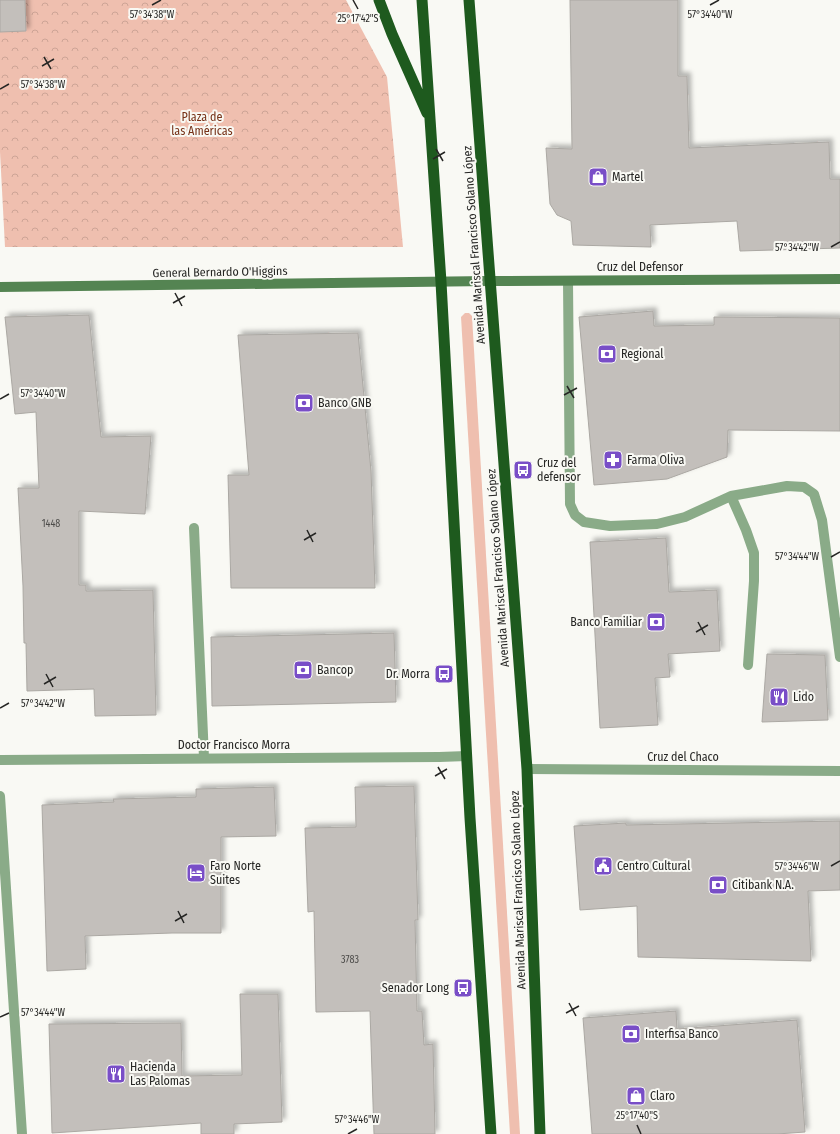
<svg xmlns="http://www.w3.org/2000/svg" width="840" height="1134" viewBox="0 0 840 1134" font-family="'Fira Sans Condensed',sans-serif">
	<defs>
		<pattern id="park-crowns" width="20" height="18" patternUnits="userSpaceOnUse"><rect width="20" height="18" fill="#efbfaf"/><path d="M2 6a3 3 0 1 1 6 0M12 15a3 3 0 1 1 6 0" fill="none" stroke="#cda496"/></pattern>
		<filter id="shadow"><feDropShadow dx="3.5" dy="-3.5" stdDeviation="2" flood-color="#0004"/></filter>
	</defs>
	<rect width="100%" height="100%" fill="#f9f9f4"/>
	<path fill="#efbfaf" d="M 465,313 L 469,313 L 472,316 L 520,1134 L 510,1134 L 461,317 Z"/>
	<path fill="url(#park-crowns)" d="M 0,0 L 346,0 L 387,77 L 403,247 L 5,247 L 0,152 Z"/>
	<path fill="#c3bfbb" stroke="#aba8a3" filter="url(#shadow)" d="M 0,0 L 25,0 L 26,31 L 0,32 Z
		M 570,0 L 678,0 L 678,76 L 687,76 L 689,148 L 829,142 L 830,179 L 840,179 L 840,248 L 740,251 L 737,221 L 650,225 L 651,247 L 573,245 L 571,221 L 557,215 L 550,204 L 546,148 L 572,149 Z
		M 653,311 L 654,326 L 714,325 L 714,317 L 840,318 L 840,431 L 728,430 L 727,457 L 667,479 L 594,485 L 579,317 Z
		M 89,315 L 101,437 L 151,436 L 145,514 L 79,511 L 79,585 L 86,585 L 86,591 L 153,590 L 156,715 L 95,716 L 94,689 L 27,691 L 26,643 L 24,643 L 23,586 L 18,488 L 39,488 L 36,412 L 15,414 L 5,317 Z
		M 358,333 L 371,471 L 375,588 L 231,588 L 228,475 L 249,475 L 238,335 Z
		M 666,538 L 669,592 L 717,590 L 720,651 L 668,654 L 670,677 L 655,678 L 658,725 L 600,728 L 590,542 Z
		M 394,633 L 396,702 L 212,706 L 211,637 Z
		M 767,654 L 825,655 L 828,720 L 762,722 Z
		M 414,786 L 418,920 L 415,920 L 417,1011 L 422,1011 L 424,1045 L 433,1044 L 435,1134 L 374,1134 L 370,1011 L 316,1012 L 314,911 L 308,912 L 305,828 L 356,827 L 355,787 Z
		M 274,787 L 276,836 L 221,837 L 221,933 L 172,933 L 85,936 L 86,969 L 47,971 L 42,805 L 114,802 L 113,799 L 196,797 L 196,789 Z
		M 840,821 L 840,890 L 808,891 L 811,961 L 638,957 L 637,906 L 580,910 L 574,826 L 626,823 L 626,825 Z
		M 240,994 L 278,994 L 282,1122 L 234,1124 L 234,1134 L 201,1134 L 201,1123 L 52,1133 L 49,1024 L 181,1023 L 182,1076 L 242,1075 Z
		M 676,1011 L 677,1029 L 797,1020 L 805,1132 L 777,1134 L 592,1134 L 583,1018 Z"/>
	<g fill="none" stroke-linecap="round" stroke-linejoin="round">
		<path stroke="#8aab88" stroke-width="10" d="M 568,281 L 570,504 L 575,515 L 584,522 L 610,526 L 657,524 L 685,517 L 731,496 L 787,486 L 804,487 L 814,494 L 822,520 L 840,657
			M 731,496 L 746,530 L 754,553 L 754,581 L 748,665
			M 194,528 L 204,758"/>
		<path stroke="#8aab88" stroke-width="10" d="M 439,757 L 467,756
			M 527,769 L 840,771
			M 0,796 L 22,1134"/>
		<path stroke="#8aab88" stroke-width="10" d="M 0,760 L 439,757"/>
		<path stroke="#548452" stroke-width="10" d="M 0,287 L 489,281 L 840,279"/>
		<path stroke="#1e5a1e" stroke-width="11" d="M 379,0 L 392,34 L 427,113
			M 422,0 L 441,282 L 470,818 L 491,1134
			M 469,0 L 527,769 L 540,1134"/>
	</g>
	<path fill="none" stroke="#262624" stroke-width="1.5" d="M 353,0 L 358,9M 152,5 L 161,0M 710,5 L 719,0M 44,57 L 51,69M 42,66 L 54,59M 0,89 L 9,84M 436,149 L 443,161M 433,159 L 445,152M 831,247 L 840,242M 175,293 L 182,306M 173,303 L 185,296M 567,386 L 574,398M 564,395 L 577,388M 0,399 L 9,394M 307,530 L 313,542M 304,540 L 316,533M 831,557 L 840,552M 698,622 L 705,635M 696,632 L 708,625M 46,674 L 53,687M 44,684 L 56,677M 0,708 L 9,703M 438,767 L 445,779M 435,776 L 447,769M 831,866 L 840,861M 178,911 L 184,923M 175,921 L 187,914M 569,1003 L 576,1016M 566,1013 L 579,1006M 0,1017 L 9,1013M 637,1125 L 641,1134M 348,1134 L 357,1129"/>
	<defs>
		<g id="shop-square" transform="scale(1)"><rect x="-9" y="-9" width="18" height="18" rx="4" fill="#794ec7" stroke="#f9f9f4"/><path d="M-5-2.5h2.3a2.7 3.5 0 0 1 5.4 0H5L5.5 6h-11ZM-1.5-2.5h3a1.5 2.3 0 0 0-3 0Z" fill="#fff"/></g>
		<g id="bank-square" transform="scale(1)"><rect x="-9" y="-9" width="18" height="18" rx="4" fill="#794ec7" stroke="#f9f9f4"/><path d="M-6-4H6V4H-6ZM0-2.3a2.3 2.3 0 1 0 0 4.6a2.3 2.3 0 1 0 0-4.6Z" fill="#fff"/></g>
		<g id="pharmacy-square" transform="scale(1)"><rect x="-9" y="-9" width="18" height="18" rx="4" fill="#794ec7" stroke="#f9f9f4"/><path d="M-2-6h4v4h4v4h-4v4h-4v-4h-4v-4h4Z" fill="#fff"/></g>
		<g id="bus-square" transform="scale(1)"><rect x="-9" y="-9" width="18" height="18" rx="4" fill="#794ec7" stroke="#f9f9f4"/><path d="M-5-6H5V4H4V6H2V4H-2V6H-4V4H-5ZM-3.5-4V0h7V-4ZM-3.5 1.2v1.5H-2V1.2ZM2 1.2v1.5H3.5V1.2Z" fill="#fff"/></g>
		<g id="restaurant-square" transform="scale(1)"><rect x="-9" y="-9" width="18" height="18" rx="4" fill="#794ec7" stroke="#f9f9f4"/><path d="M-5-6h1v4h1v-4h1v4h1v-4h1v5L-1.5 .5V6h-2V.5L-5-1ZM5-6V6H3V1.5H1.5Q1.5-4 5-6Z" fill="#fff"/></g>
		<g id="civic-square" transform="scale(1)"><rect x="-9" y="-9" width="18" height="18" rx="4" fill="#794ec7" stroke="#f9f9f4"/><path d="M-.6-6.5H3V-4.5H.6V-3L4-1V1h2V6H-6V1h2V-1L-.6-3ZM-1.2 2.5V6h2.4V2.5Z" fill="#fff"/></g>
		<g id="hotel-square" transform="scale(1)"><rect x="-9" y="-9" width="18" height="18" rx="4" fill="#794ec7" stroke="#f9f9f4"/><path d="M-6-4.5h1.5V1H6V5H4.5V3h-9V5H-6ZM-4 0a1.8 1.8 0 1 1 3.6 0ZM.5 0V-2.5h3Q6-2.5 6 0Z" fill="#fff"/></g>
	</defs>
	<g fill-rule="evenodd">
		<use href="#shop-square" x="598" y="177"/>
		<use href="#bank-square" x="607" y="354"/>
		<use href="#bank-square" x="304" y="403"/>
		<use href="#pharmacy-square" x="613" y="460"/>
		<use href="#bus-square" x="523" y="470"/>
		<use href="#bank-square" x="656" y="622"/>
		<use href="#bank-square" x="303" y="670"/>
		<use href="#bus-square" x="444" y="674"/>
		<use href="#restaurant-square" x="779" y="697"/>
		<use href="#civic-square" x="603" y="866"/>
		<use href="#hotel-square" x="196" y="873"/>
		<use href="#bank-square" x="718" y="885"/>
		<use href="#bus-square" x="463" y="988"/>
		<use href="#bank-square" x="631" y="1034"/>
		<use href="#restaurant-square" x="116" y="1074"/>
		<use href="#shop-square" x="636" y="1096"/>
	</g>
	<g text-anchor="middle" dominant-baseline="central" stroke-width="4" stroke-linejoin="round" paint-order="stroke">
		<g font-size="10" fill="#4d4c4a">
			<text x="51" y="524">1448</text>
			<text x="350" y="960">3783</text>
		</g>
		<g font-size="12" fill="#763117" stroke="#f9f9f4">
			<text x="202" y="117">Plaza de<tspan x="202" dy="14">las Américas</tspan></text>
		</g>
		<g font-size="12" fill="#262624" stroke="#f9f9f4" text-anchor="start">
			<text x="612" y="177">Martel</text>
			<text x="621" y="354">Regional</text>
			<text x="318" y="403">Banco GNB</text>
			<text x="627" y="460">Farma Oliva</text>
			<text x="537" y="463">Cruz del<tspan x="537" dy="14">defensor</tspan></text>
			<text x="642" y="622" text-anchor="end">Banco Familiar</text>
			<text x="317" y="670">Bancop</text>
			<text x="430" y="674" text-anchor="end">Dr. Morra</text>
			<text x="793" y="697">Lido</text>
			<text x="210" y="866">Faro Norte<tspan x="210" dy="14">Suites</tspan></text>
			<text x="617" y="866">Centro Cultural</text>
			<text x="732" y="885">Citibank N.A.</text>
			<text x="449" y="988" text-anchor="end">Senador Long</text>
			<text x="645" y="1034">Interfisa Banco</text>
			<text x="130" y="1067">Hacienda<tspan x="130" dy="14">Las Palomas</tspan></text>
			<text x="650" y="1096">Claro</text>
		</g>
		<g font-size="12" fill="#262624" stroke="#f9f9f4">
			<text transform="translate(474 245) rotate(-94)">Avenida Mariscal Francisco Solano López</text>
			<text x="640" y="267">Cruz del Defensor</text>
			<text transform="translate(220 272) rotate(-1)">General Bernardo O'Higgins</text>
			<text transform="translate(498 568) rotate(-94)">Avenida Mariscal Francisco Solano López</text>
			<text x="234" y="745">Doctor Francisco Morra</text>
			<text x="683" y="757">Cruz del Chaco</text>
			<text transform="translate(518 890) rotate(-92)">Avenida Mariscal Francisco Solano López</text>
		</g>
	</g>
	<g font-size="10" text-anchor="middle" fill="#262624" stroke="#f9f9f4" stroke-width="4" stroke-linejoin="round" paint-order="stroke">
		<text x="152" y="18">57°34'38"W</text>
		<text x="710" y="18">57°34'40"W</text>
		<text x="358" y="22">25°17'42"S</text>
		<text x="43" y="88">57°34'38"W</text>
		<text x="797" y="251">57°34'42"W</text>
		<text x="43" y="397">57°34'40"W</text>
		<text x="797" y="560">57°34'44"W</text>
		<text x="43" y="707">57°34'42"W</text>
		<text x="797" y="870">57°34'46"W</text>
		<text x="43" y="1016">57°34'44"W</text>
		<text x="637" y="1119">25°17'40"S</text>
		<text x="357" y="1123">57°34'46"W</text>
	</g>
</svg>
